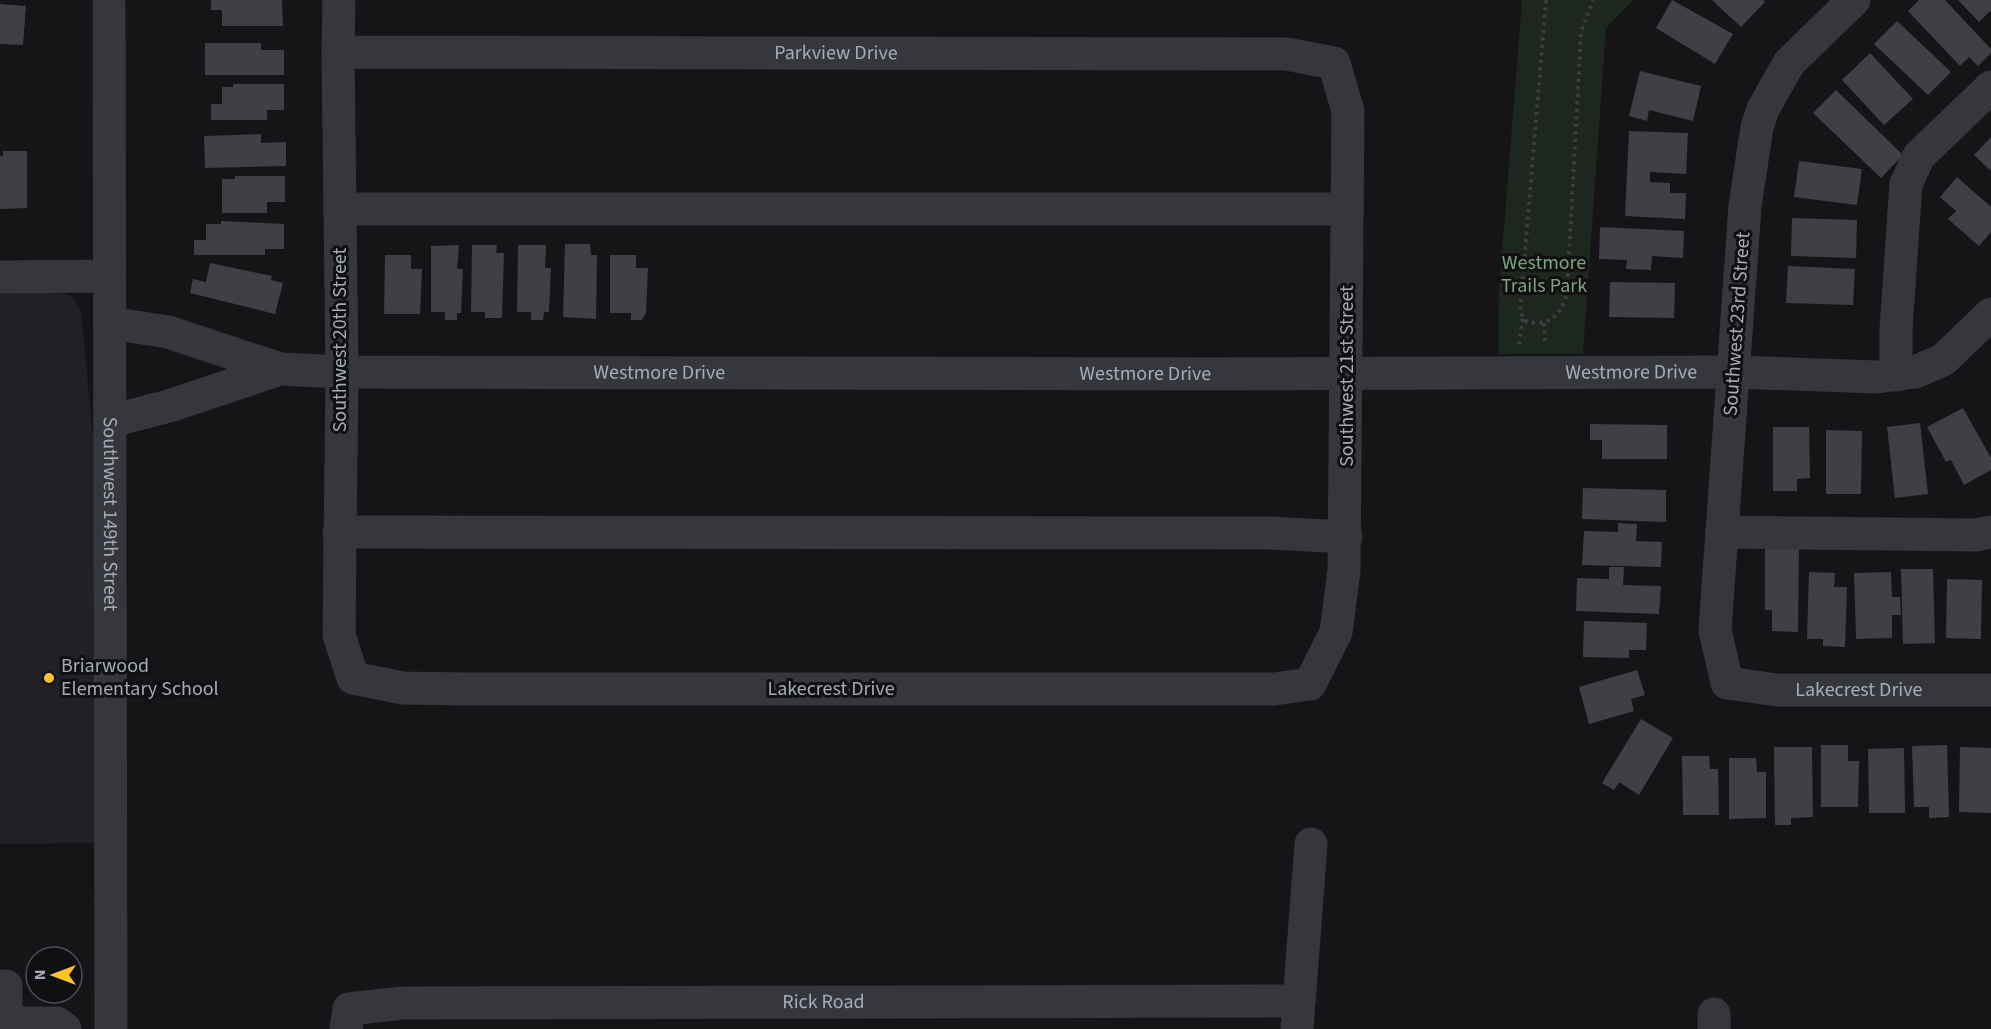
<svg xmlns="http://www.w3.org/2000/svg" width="1991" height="1029" viewBox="0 0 1991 1029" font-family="'Source Sans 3',sans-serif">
	<rect width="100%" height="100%" fill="#151517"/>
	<path fill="#212125" d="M 0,292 L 56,292 L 72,296 L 81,310 L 100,513 L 97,843 L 0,844 Z"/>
	<path fill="#1d261f" d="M 1522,0 L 1633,0 L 1606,28 L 1583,354 L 1498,354 L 1499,290 Z"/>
	<path fill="#3f4045" d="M 211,0 L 282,0 L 283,26 L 222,26 L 222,10 L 211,10 Z
		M 1672,0 L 1733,34 L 1715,64 L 1656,28 Z
		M 1712,0 L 1763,0 L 1765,2 L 1741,27 Z
		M 1919,0 L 1945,0 L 1991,49 L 1991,53 L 1978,66 L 1969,57 L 1960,66 L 1908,11 Z
		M 1958,0 L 1991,0 L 1991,10 L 1979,22 Z
		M 0,4 L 26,6 L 23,45 L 0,44 Z
		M 1897,21 L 1951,72 L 1928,95 L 1874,44 Z
		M 205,43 L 261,43 L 261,50 L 284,50 L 284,75 L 205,75 Z
		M 1870,53 L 1913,99 L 1884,125 L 1842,80 Z
		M 1640,71 L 1701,86 L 1693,121 L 1649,110 L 1647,121 L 1629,116 Z
		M 233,84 L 284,84 L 284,110 L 267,110 L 267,120 L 211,120 L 211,104 L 222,104 L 222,87 L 233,87 Z
		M 1836,90 L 1903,155 L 1881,178 L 1813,113 Z
		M 1629,131 L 1688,133 L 1686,174 L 1650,172 L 1650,182 L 1670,183 L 1670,193 L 1686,193 L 1685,219 L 1625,216 Z
		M 261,134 L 261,143 L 286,142 L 286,166 L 205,168 L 204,136 Z
		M 1991,137 L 1991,171 L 1974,155 Z
		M 3,151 L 27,151 L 27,208 L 0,209 L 0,156 L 3,156 Z
		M 1799,161 L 1862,169 L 1857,205 L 1794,197 Z
		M 235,176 L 285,176 L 285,202 L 267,202 L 267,213 L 222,213 L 222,179 L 235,179 Z
		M 1957,177 L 1991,207 L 1991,232 L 1979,246 L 1948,219 L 1956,211 L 1940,197 Z
		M 1792,218 L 1857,220 L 1856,258 L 1791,256 Z
		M 221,221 L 284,224 L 284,249 L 265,249 L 265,255 L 194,255 L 194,240 L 206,240 L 206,224 L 221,224 Z
		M 1600,227 L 1684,231 L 1683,258 L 1652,256 L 1651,270 L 1626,269 L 1627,260 L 1599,259 Z
		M 565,244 L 590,244 L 591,255 L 597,255 L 596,319 L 563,317 Z
		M 459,245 L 457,269 L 463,269 L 461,313 L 457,313 L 457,320 L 445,320 L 445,312 L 431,312 L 431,246 Z
		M 472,245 L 497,245 L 496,253 L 504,253 L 502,318 L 485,318 L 485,312 L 471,312 Z
		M 518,245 L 546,245 L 545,268 L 551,268 L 549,312 L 544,312 L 543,320 L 531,320 L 531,312 L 517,312 Z
		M 385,255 L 411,255 L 411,269 L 422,269 L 420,314 L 384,314 Z
		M 610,255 L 636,255 L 636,268 L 648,268 L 646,313 L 642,320 L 631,320 L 631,313 L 610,313 Z
		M 210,263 L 272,276 L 271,280 L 283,283 L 275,314 L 190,293 L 193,279 L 206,282 Z
		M 1788,266 L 1855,269 L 1853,305 L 1786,303 Z
		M 1610,282 L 1675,283 L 1674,318 L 1609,317 Z
		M 1963,408 L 1991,458 L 1991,470 L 1964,485 L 1951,460 L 1946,462 L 1927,427 Z
		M 1920,423 L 1928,494 L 1895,498 L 1887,427 Z
		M 1590,424 L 1667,425 L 1667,459 L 1602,459 L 1602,440 L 1590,440 Z
		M 1773,427 L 1809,427 L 1810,478 L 1797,479 L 1797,491 L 1773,491 Z
		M 1826,430 L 1862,431 L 1861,494 L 1826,494 Z
		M 1583,488 L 1666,490 L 1666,522 L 1582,519 Z
		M 1618,523 L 1637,524 L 1636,541 L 1662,542 L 1661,567 L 1582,565 L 1584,531 L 1618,532 Z
		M 1765,549 L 1799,549 L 1798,632 L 1772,631 L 1772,610 L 1765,610 Z
		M 1609,567 L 1624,567 L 1623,585 L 1661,586 L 1659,614 L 1576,611 L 1577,578 L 1609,579 Z
		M 1901,569 L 1933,569 L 1935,643 L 1903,644 Z
		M 1809,572 L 1835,573 L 1834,587 L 1847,587 L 1845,647 L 1823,646 L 1823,639 L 1807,639 Z
		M 1891,572 L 1892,597 L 1900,597 L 1901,615 L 1892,615 L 1892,638 L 1856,639 L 1854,573 Z
		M 1947,579 L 1982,580 L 1981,639 L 1946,638 Z
		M 1584,621 L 1647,623 L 1646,650 L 1629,650 L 1629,658 L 1583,657 Z
		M 1637,670 L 1645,695 L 1631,699 L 1634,711 L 1589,724 L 1579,687 Z
		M 1641,719 L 1673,738 L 1639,795 L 1619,782 L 1614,790 L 1602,783 Z
		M 1821,745 L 1848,745 L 1848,761 L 1859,761 L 1858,807 L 1821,807 Z
		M 1947,745 L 1949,817 L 1929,818 L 1929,807 L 1914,807 L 1912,746 Z
		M 1774,747 L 1812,747 L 1813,817 L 1791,818 L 1791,825 L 1775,825 Z
		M 1960,747 L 1991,748 L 1991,813 L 1959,812 Z
		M 1904,748 L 1905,813 L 1869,813 L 1868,749 Z
		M 1682,756 L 1709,756 L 1710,769 L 1718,769 L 1719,815 L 1683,815 Z
		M 1729,758 L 1756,758 L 1757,772 L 1766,772 L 1766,818 L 1729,819 Z"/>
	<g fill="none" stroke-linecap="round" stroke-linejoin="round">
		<path stroke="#3c3e44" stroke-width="4" stroke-dasharray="3 4.5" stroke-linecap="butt" d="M 1546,0 L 1520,312 L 1527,322 C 1551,326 1562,314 1567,292 L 1581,32 L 1593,0
			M 1544,323 L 1545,343
			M 1519,344 L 1523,316"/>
		<g stroke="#36373d" stroke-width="33">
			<path id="s1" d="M 109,0 L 111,1029"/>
			<path id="s2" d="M 1854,0 L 1789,63 L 1763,109 L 1757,127 L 1745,206 L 1715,630 L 1727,683 L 1777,690 L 1991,690"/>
			<path id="s3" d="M 338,52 L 1286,54 L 1334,63 L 1348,111 L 1344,571 L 1336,632 L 1310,684 L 1274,689 L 466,689 L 403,688 L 353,678 L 339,635 L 342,372 L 338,52 L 339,0"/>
			<path d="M 341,209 L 1347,209"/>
			<path d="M 0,277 L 109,276"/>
			<path id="s4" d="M 110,323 L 168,332 L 280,369 L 342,372 L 1212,374 L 1733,372 L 1877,377 L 1915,372 L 1943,360 L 1991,314"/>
			<path d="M 1896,375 L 1896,328 L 1906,184 L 1919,156 L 1991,87"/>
			<path d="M 111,421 L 169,406 L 280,369"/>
			<path d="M 339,532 L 1269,533 L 1346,537"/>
			<path d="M 1722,532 L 1977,535 L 1991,532"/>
			<path d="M 0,986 L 6,986 L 6,1029"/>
			<path d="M 1714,1014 L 1714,1029"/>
			<path d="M 7,1023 L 57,1023 L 65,1029"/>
			<path id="s5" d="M 346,1029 L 349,1009 L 402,1003 L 1299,1001"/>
			<path d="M 1297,1029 L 1311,844"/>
		</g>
	</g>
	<circle fill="#ffc426" stroke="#101012" stroke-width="2" cx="49" cy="678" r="6"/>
	<g text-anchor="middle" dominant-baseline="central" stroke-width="6" stroke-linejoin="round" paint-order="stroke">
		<g font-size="20" fill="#a6abb9" stroke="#101012">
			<text stroke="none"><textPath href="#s3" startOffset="498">Parkview Drive</textPath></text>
			<text transform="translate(1737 324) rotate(-86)">Southwest 23rd Street</text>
			<text transform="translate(340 340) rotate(-90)">Southwest 20th Street</text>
			<text stroke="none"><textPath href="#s4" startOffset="556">Westmore Drive</textPath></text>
			<text stroke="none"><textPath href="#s4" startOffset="1528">Westmore Drive</textPath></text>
			<text stroke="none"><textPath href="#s4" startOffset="1042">Westmore Drive</textPath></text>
			<text transform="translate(1347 376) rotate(-90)">Southwest 21st Street</text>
			<text stroke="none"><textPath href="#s1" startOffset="514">Southwest 149th Street</textPath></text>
			<text x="831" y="689">Lakecrest Drive</text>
			<text stroke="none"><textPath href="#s2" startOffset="854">Lakecrest Drive</textPath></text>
			<text stroke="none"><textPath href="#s5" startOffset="495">Rick Road</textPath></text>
		</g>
		<g font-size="20" fill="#7ba581" stroke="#101012">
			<text x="1544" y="263">Westmore<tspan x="1544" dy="23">Trails Park</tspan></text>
		</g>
		<g font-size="20" fill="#a6abb9" stroke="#101012" text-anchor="start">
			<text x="61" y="666">Briarwood<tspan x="61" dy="23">Elementary School</tspan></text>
		</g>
	</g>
	<g transform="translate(54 975) rotate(270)"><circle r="28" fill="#101012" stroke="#4c4e55" stroke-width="1.5"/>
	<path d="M0-4.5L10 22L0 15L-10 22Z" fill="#ffc426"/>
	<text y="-9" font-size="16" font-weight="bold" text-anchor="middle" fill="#a6abb9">N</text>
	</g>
</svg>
